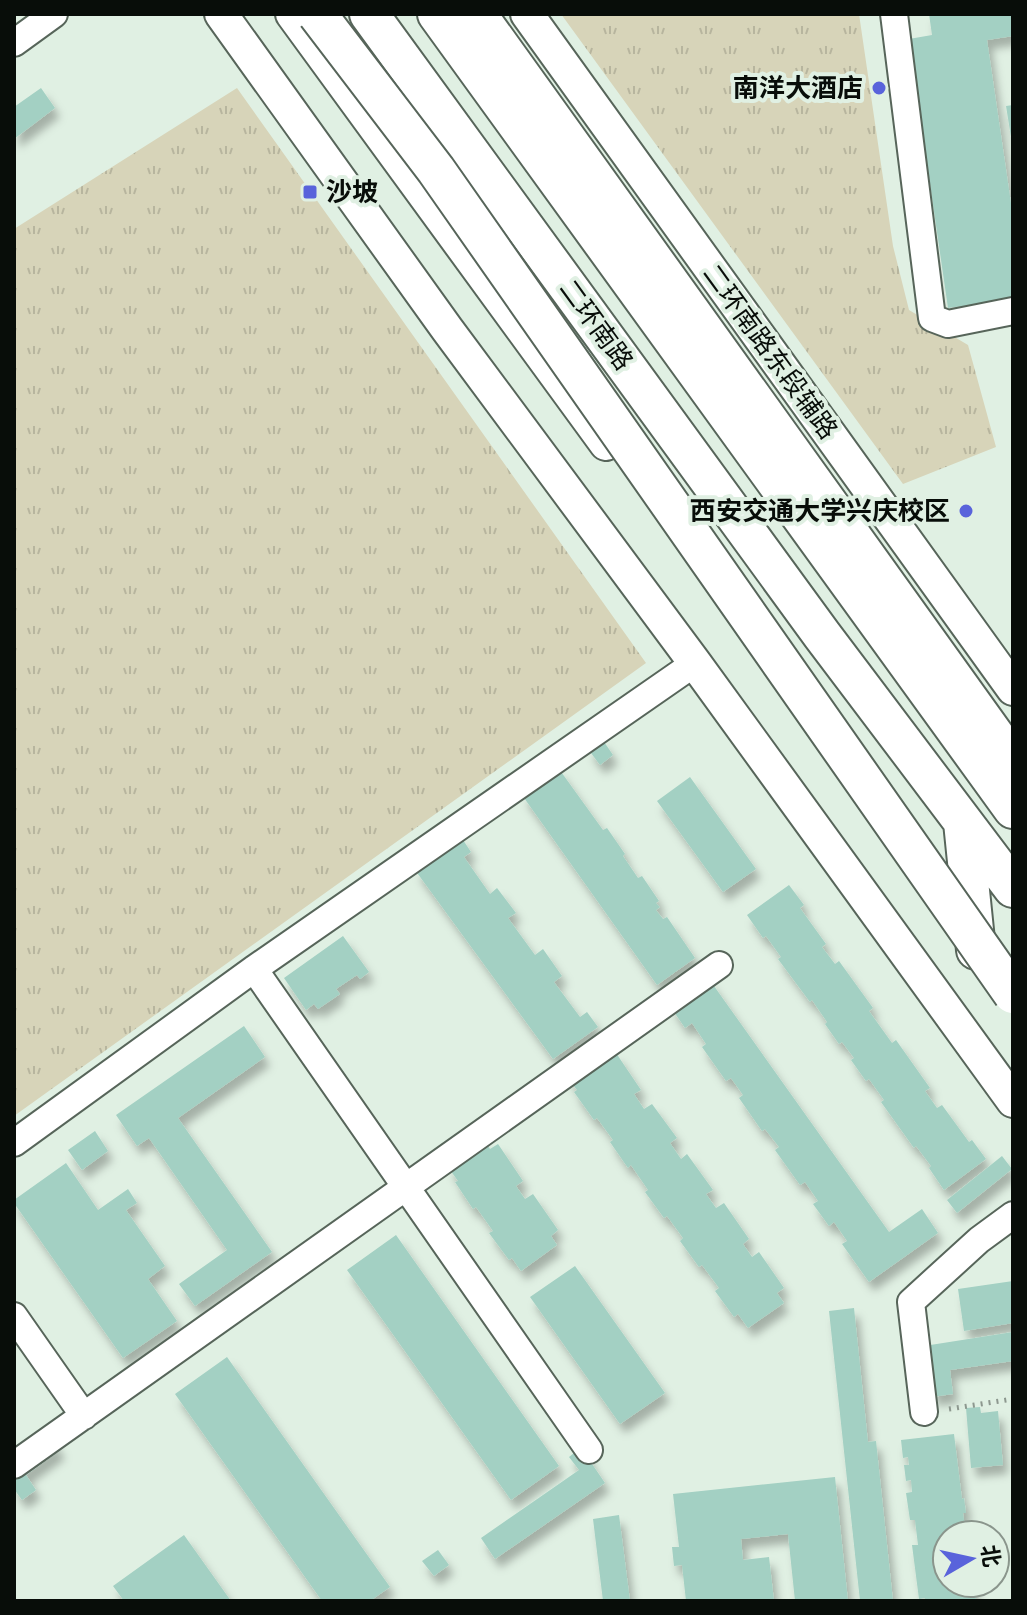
<svg xmlns="http://www.w3.org/2000/svg" width="1027" height="1615" viewBox="0 0 1027 1615" font-family="Bitter,'Noto Sans SC',serif">
	<defs>
		<pattern id="grass-tufts" width="24" height="20" patternUnits="userSpaceOnUse" patternTransform="scale(2)"><rect width="24" height="20" fill="#d7d4b9"/><path d="M3 7l-1-3M5 7V3M7 7l1-3M15 17l-1-3M17 17v-4M19 17l1-3" fill="none" stroke="#b7b59e"/></pattern>
		<filter id="shadow"><feDropShadow dx="5" dy="9" stdDeviation="4" flood-color="#0004"/></filter>
	</defs>
	<rect width="100%" height="100%" fill="#e0f0e3"/>
	<path fill="url(#grass-tufts)" d="M 561,14 L 859,14 L 893,246 L 909,310 L 968,345 L 996,447 L 903,484 Z
		M 237,88 L 646,663 L 14,1116 L 14,229 Z"/>
	<path fill="#a3d0c3" filter="url(#shadow)" d="M 929,14 L 1013,14 L 1013,36 L 987,40 L 1013,217 L 1013,299 L 948,308 L 909,39 L 932,35 Z
		M 41,88 L 55,108 L 14,139 L 14,107 Z
		M 1013,105 L 1013,137 L 1011,137 L 1006,106 Z
		M 602,739 L 613,755 L 600,765 L 588,749 Z
		M 559,769 L 603,830 L 607,828 L 625,854 L 623,856 L 638,878 L 642,876 L 659,901 L 656,903 L 660,907 L 656,910 L 663,919 L 667,917 L 695,958 L 657,985 L 522,795 Z
		M 690,777 L 756,869 L 723,892 L 657,801 Z
		M 461,837 L 471,852 L 464,857 L 490,894 L 497,888 L 516,913 L 508,918 L 535,955 L 543,949 L 562,976 L 554,982 L 580,1017 L 587,1012 L 598,1027 L 553,1059 L 415,870 Z
		M 789,885 L 804,905 L 800,908 L 826,944 L 822,947 L 835,964 L 839,961 L 873,1008 L 869,1011 L 892,1043 L 896,1040 L 930,1088 L 925,1091 L 937,1108 L 942,1105 L 969,1142 L 972,1140 L 986,1159 L 944,1190 L 929,1168 L 931,1166 L 916,1146 L 914,1148 L 881,1102 L 884,1100 L 869,1079 L 866,1081 L 851,1060 L 854,1058 L 842,1042 L 839,1044 L 825,1024 L 827,1022 L 812,1000 L 810,1002 L 778,959 L 781,957 L 766,936 L 763,938 L 747,915 Z
		M 343,936 L 369,972 L 360,979 L 357,975 L 336,989 L 340,994 L 318,1009 L 314,1004 L 306,1010 L 284,978 Z
		M 709,979 L 889,1232 L 922,1209 L 938,1233 L 869,1282 L 842,1244 L 847,1241 L 834,1222 L 829,1226 L 813,1204 L 818,1201 L 805,1182 L 800,1185 L 775,1150 L 779,1147 L 765,1129 L 762,1131 L 739,1098 L 743,1095 L 731,1078 L 726,1081 L 702,1047 L 706,1044 L 692,1023 L 685,1028 L 670,1006 Z
		M 244,1026 L 265,1057 L 178,1118 L 272,1252 L 195,1306 L 179,1284 L 227,1250 L 149,1138 L 137,1146 L 116,1115 Z
		M 616,1053 L 641,1090 L 634,1094 L 644,1109 L 652,1104 L 677,1138 L 670,1143 L 681,1159 L 687,1154 L 713,1190 L 706,1194 L 716,1208 L 724,1203 L 749,1239 L 743,1244 L 752,1257 L 759,1252 L 784,1288 L 777,1293 L 784,1303 L 748,1328 L 738,1314 L 734,1317 L 715,1291 L 719,1288 L 702,1265 L 699,1267 L 680,1241 L 683,1238 L 667,1216 L 664,1218 L 645,1192 L 648,1190 L 631,1165 L 628,1168 L 610,1142 L 613,1140 L 597,1118 L 594,1120 L 574,1092 L 577,1090 L 567,1077 Z
		M 95,1131 L 108,1151 L 82,1170 L 68,1150 Z
		M 485,1141 L 490,1149 L 498,1144 L 523,1181 L 516,1186 L 525,1199 L 533,1194 L 558,1230 L 551,1236 L 557,1245 L 521,1271 L 512,1258 L 509,1260 L 489,1233 L 493,1231 L 476,1207 L 473,1209 L 455,1182 L 458,1181 L 448,1167 Z
		M 1002,1156 L 1012,1169 L 957,1213 L 947,1200 Z
		M 66,1163 L 98,1210 L 128,1189 L 137,1203 L 126,1210 L 165,1266 L 148,1279 L 177,1321 L 123,1358 L 14,1203 L 14,1200 Z
		M 396,1235 L 559,1466 L 511,1500 L 347,1270 Z
		M 575,1266 L 665,1393 L 620,1424 L 530,1297 Z
		M 1013,1281 L 1013,1323 L 964,1331 L 958,1289 Z
		M 854,1308 L 868,1442 L 876,1441 L 893,1601 L 860,1601 L 829,1311 Z
		M 1013,1332 L 1013,1361 L 950,1370 L 953,1394 L 932,1397 L 924,1346 Z
		M 227,1357 L 390,1587 L 370,1601 L 322,1601 L 175,1394 Z
		M 980,1407 L 981,1413 L 998,1411 L 1003,1465 L 971,1468 L 966,1408 Z
		M 954,1434 L 962,1499 L 964,1498 L 966,1513 L 963,1513 L 966,1535 L 947,1535 L 947,1583 L 971,1583 L 971,1589 L 975,1589 L 976,1601 L 925,1601 L 925,1598 L 919,1599 L 912,1545 L 918,1545 L 915,1520 L 910,1520 L 906,1493 L 912,1492 L 911,1480 L 906,1481 L 904,1465 L 909,1465 L 908,1457 L 903,1458 L 901,1440 Z
		M 52,1438 L 60,1450 L 26,1475 L 36,1490 L 22,1500 L 14,1489 L 14,1465 Z
		M 584,1445 L 590,1461 L 605,1483 L 495,1559 L 481,1538 L 579,1470 L 569,1457 Z
		M 835,1477 L 848,1601 L 795,1601 L 788,1534 L 741,1539 L 743,1560 L 769,1557 L 774,1601 L 686,1601 L 682,1565 L 674,1566 L 672,1547 L 679,1547 L 673,1494 Z
		M 619,1515 L 630,1601 L 603,1601 L 593,1519 Z
		M 184,1535 L 231,1601 L 124,1601 L 113,1586 Z
		M 438,1550 L 449,1565 L 434,1576 L 422,1561 Z"/>
	<g fill="none" stroke-linecap="round" stroke-linejoin="round">
		<g stroke="#57655a" stroke-width="30">
			<path id="minor" d="M 894,14 L 932,318 L 948,324 L 1013,311
				M 14,43 L 54,14
				M 254,969 L 589,1450
				M 14,1143 L 254,969 L 695,663
				M 14,1316 L 84,1416
				M 924,1412 L 911,1302 L 979,1240 L 1013,1215
				M 14,1465 L 719,965"/>
		</g>
		<g stroke="#57655a" stroke-width="36">
			<path id="major" d="M 221,14 L 447,329 L 695,663 L 1013,1101
				M 292,14 L 606,444
				M 527,14 L 1013,689"/>
		</g>
		<g stroke="#57655a" stroke-width="42">
			<path id="highway" d="M 369,14 L 822,635 L 1013,888
				M 437,14 L 1013,809
				M 477,14 L 1013,761
				M 963,822 L 976,950"/>
		</g>
		<path stroke="#8d988f" stroke-width="5" stroke-dasharray="2 6" stroke-linecap="butt" d="M 949,1409 L 1013,1399"/>
		<use href="#minor" stroke="#fff" stroke-width="26"/>
		<use href="#major" stroke="#fff" stroke-width="32"/>
		<use href="#highway" stroke="#fff" stroke-width="38"/>
		<g stroke="#57655a" stroke-width="42" stroke-linecap="butt">
			<path id="highway-bridge" d="M 317,14 L 436,170 L 1013,994"/>
		</g>
		<use href="#highway-bridge" stroke="#fff" stroke-width="38"/>
	</g>
	<g fill="#5963db" stroke="#e0f0e3" stroke-width="3">
		<circle cx="879" cy="88" r="8"/>
		<rect x="302" y="184" width="16" height="16" rx="4"/>
		<circle cx="966" cy="511" r="8"/>
	</g>
	<g text-anchor="middle" dominant-baseline="central" stroke-width="8" stroke-linejoin="round" paint-order="stroke">
		<g font-size="26" font-weight="bold" fill="#080d09" stroke="#e0f0e3" text-anchor="end">
			<text x="863" y="88">南洋大酒店</text>
			<text x="326" y="192" text-anchor="start">沙坡</text>
			<text x="950" y="511">西安交通大学兴庆校区</text>
		</g>
		<g font-size="26" fill="#080d09" stroke="#e0f0e3">
			<text transform="translate(596 325) rotate(54)">二环南路</text>
			<text transform="translate(770 352) rotate(54)">二环南路东段辅路</text>
		</g>
	</g>
	<rect width="1027" height="1615" fill="none" stroke="#080d09" stroke-width="32"/>
	<g transform="translate(971 1559) rotate(81)"><circle r="38" fill="#e0f0e3" stroke="#8a958c" stroke-width="2"/>
	<path d="M0-6L14 30L0 20L-14 30Z" fill="#5963db"/>
	<text y="-12" font-size="22" font-weight="bold" text-anchor="middle" fill="#080d09">北</text>
	</g>
</svg>
